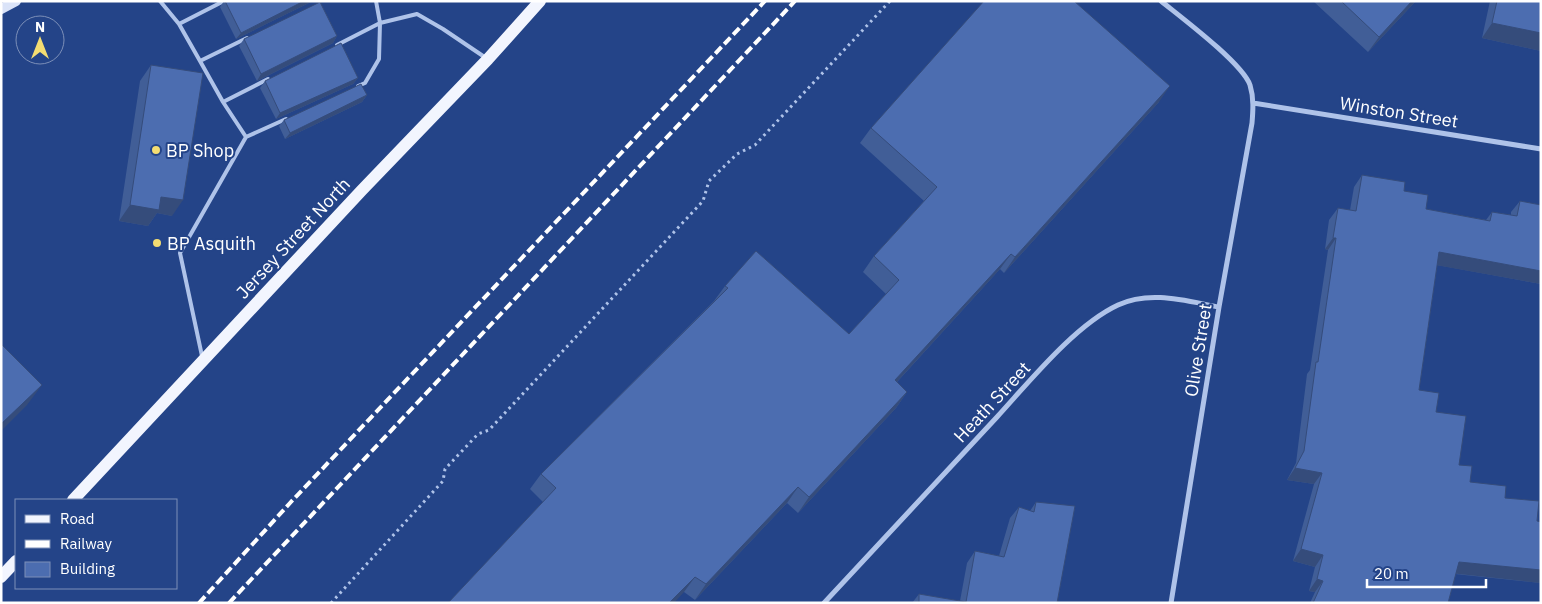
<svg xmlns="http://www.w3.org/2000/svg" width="1542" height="604" viewBox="0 0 1542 604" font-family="'IBM Plex Sans',sans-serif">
	<rect width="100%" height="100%" fill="#244488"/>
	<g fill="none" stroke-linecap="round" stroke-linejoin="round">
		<path stroke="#afc3e9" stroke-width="3" stroke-dasharray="2.5 4" stroke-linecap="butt" d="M 331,603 L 443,481 L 445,469 L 478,434 L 489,430 L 703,201 L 709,181 L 737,154 L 755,145 L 890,1"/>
		<path stroke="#afc3e9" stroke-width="4" d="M 160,1 L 179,24 L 224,1
			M 179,24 L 200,61 L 247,38
			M 337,45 L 380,23 L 376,1
			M 200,61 L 223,102 L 268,79
			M 358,86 L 365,83 L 379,59 L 380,23 L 417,14 L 443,29 L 486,58
			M 223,102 L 246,137 L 286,119
			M 202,356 L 180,253 L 246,137"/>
		<path stroke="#afc3e9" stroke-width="5" d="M 1161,1 C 1182,18 1242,63 1250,85 C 1254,98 1253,111 1252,123 L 1219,307 L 1171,603
			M 1253,103 L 1541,149
			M 824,603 C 882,541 939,479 997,417 C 1030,381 1075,325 1118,305 C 1150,290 1186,301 1219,307"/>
		<path stroke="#dae3f8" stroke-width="10" d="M 1,9 L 16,1"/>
		<path stroke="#f2f5fe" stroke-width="12" d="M 73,500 L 362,190 L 488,59 L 540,1
			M 1,577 L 16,561"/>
		<path stroke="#fff" stroke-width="4" stroke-dasharray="9 4" stroke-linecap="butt" d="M 199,603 L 290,503 L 765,1
			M 229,603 L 795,1"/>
	</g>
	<path fill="#415e97" d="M 224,1 L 313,1 L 236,39 L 220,7 Z
		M 1313,1 L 1416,1 L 1368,52 Z
		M 1490,1 L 1541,1 L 1541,51 L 1482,38 Z
		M 337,36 L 333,43 L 257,81 L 239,46 L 244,39 Z
		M 151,65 L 172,216 L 157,213 L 148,226 L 119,221 L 140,81 Z
		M 358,78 L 353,84 L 276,119 L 260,88 L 265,81 Z
		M 367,95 L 362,102 L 285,139 L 279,126 L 284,120 Z
		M 1159,102 L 1004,273 L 1000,269 L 897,382 L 907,392 L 896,408 L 798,513 L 787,503 L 695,600 L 684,592 L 543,502 L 530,489 L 541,474 L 714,301 L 725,286 L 849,334 L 886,294 L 863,272 L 874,256 L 924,201 L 860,143 L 871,128 Z
		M 1362,175 L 1404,191 L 1426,209 L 1486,220 L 1492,212 L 1511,215 L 1511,212 L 1520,201 L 1541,205 L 1541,284 L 1437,265 L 1419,390 L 1436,412 L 1459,465 L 1470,482 L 1505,498 L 1537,521 L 1541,522 L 1541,583 L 1455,574 L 1448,603 L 1310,603 L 1315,592 L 1309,591 L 1315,567 L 1293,561 L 1314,484 L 1287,480 L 1296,463 L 1307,374 L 1310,370 L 1328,250 L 1325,249 L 1329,220 L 1338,208 L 1350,210 L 1354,187 Z
		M 1036,502 L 1057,603 L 912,603 L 919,594 L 960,601 L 967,563 L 975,551 L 999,556 L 1010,518 L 1019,507 L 1030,511 Z"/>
	<path fill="#354c7b" d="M 304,1 L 313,1 L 236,39 L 241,33 Z
		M 1412,1 L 1416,1 L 1368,52 L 1379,37 Z
		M 1492,23 L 1541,33 L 1541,51 L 1482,38 Z
		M 337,36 L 333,43 L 257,81 L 261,74 Z
		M 358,78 L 353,84 L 276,119 L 280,113 Z
		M 1170,86 L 1159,102 L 1004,273 L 1015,257 Z
		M 367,95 L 362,102 L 285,139 L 290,133 Z
		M 161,197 L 183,200 L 172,216 L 157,213 L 148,226 L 119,221 L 130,205 Z
		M 1333,238 L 1336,238 L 1328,250 L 1325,249 Z
		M 1439,252 L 1541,271 L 1541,284 L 1430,264 Z
		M 1011,254 L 1000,269 L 884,396 L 895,380 Z
		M 42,385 L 27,405 L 1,431 L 1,424 Z
		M 907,392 L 896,408 L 798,513 L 809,497 Z
		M 1295,468 L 1322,473 L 1314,484 L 1287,480 Z
		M 798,487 L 787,503 L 695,600 L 706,584 Z
		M 1301,549 L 1323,555 L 1315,567 L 1293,561 Z
		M 1459,562 L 1541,570 L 1541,583 L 1450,573 Z
		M 695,577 L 684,592 L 674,603 L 669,603 Z
		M 1317,579 L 1323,581 L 1315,592 L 1309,591 Z"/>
	<path fill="#4c6db0" stroke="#354c7b" d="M 225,1 L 304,1 L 241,33 Z
		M 984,1 L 1074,1 L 1170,86 L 1015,257 L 1011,254 L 895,380 L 907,392 L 809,497 L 798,487 L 706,584 L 695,577 L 669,603 L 448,603 L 556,488 L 541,474 L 728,288 L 725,286 L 756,251 L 849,334 L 899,280 L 874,256 L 937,187 L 871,128 Z
		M 1341,1 L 1412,1 L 1379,37 Z
		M 1497,1 L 1541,1 L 1541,33 L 1492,23 Z
		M 320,2 L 337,36 L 261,74 L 244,39 Z
		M 341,43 L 358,78 L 280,113 L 265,81 Z
		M 151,65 L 203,73 L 183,200 L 161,197 L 159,210 L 130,205 Z
		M 361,84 L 367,95 L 290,133 L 284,120 Z
		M 1362,175 L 1405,182 L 1404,191 L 1428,195 L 1426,209 L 1490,221 L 1492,212 L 1517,216 L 1520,201 L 1541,205 L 1541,271 L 1439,252 L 1419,390 L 1439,393 L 1436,412 L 1466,416 L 1459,465 L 1472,466 L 1470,482 L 1506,486 L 1505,498 L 1539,501 L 1537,521 L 1541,522 L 1541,570 L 1459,562 L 1448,603 L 1313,603 L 1323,581 L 1317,579 L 1323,555 L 1301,549 L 1322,473 L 1295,468 L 1304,451 L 1316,362 L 1318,362 L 1336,238 L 1333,238 L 1338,208 L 1356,211 Z
		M 1,344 L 42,385 L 1,424 Z
		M 1036,502 L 1075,506 L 1057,603 L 919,603 L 919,594 L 966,602 L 975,551 L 1004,557 L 1019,507 L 1034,512 Z"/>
	<g fill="#f4dd72" stroke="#244488" stroke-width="2">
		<circle cx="156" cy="150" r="5"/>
		<circle cx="157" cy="243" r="5"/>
	</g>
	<g text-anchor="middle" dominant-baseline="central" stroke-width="4" stroke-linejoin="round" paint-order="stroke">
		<g font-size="18" fill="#fff" stroke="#244488">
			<text transform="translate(1399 112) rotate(9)">Winston Street</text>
			<text transform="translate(293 238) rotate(-47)">Jersey Street North</text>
			<text transform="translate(1198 350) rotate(-81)">Olive Street</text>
			<text transform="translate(992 402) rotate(-47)">Heath Street</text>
		</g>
		<g font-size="18" fill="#fff" stroke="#244488" text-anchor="start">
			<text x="166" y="150">BP Shop</text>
			<text x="167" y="243">BP Asquith</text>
		</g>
	</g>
	<rect width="1542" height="604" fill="none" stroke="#ffffff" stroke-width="5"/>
	<rect x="15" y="499" width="162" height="90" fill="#244488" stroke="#7c8fb8"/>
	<rect x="25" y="515" width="25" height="8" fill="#f2f5fe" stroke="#7c8fb8"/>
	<text x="60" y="524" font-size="15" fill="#ffffff">Road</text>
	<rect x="25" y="540" width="25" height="8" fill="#ffffff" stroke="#7c8fb8"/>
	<text x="60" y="549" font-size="15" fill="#ffffff">Railway</text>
	<rect x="25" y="562" width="25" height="15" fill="#4c6db0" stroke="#7c8fb8"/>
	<text x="60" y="574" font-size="15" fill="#ffffff">Building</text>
	<g transform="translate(40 40)"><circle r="24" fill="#244488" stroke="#7c8fb8"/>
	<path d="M0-4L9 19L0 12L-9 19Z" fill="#f4dd72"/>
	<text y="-8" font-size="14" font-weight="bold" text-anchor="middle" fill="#ffffff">N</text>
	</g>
	<path d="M1367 579v8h119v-8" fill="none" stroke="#ffffff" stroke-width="2.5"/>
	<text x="1374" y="579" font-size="15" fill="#ffffff" stroke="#244488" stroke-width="4" paint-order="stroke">20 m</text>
</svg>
